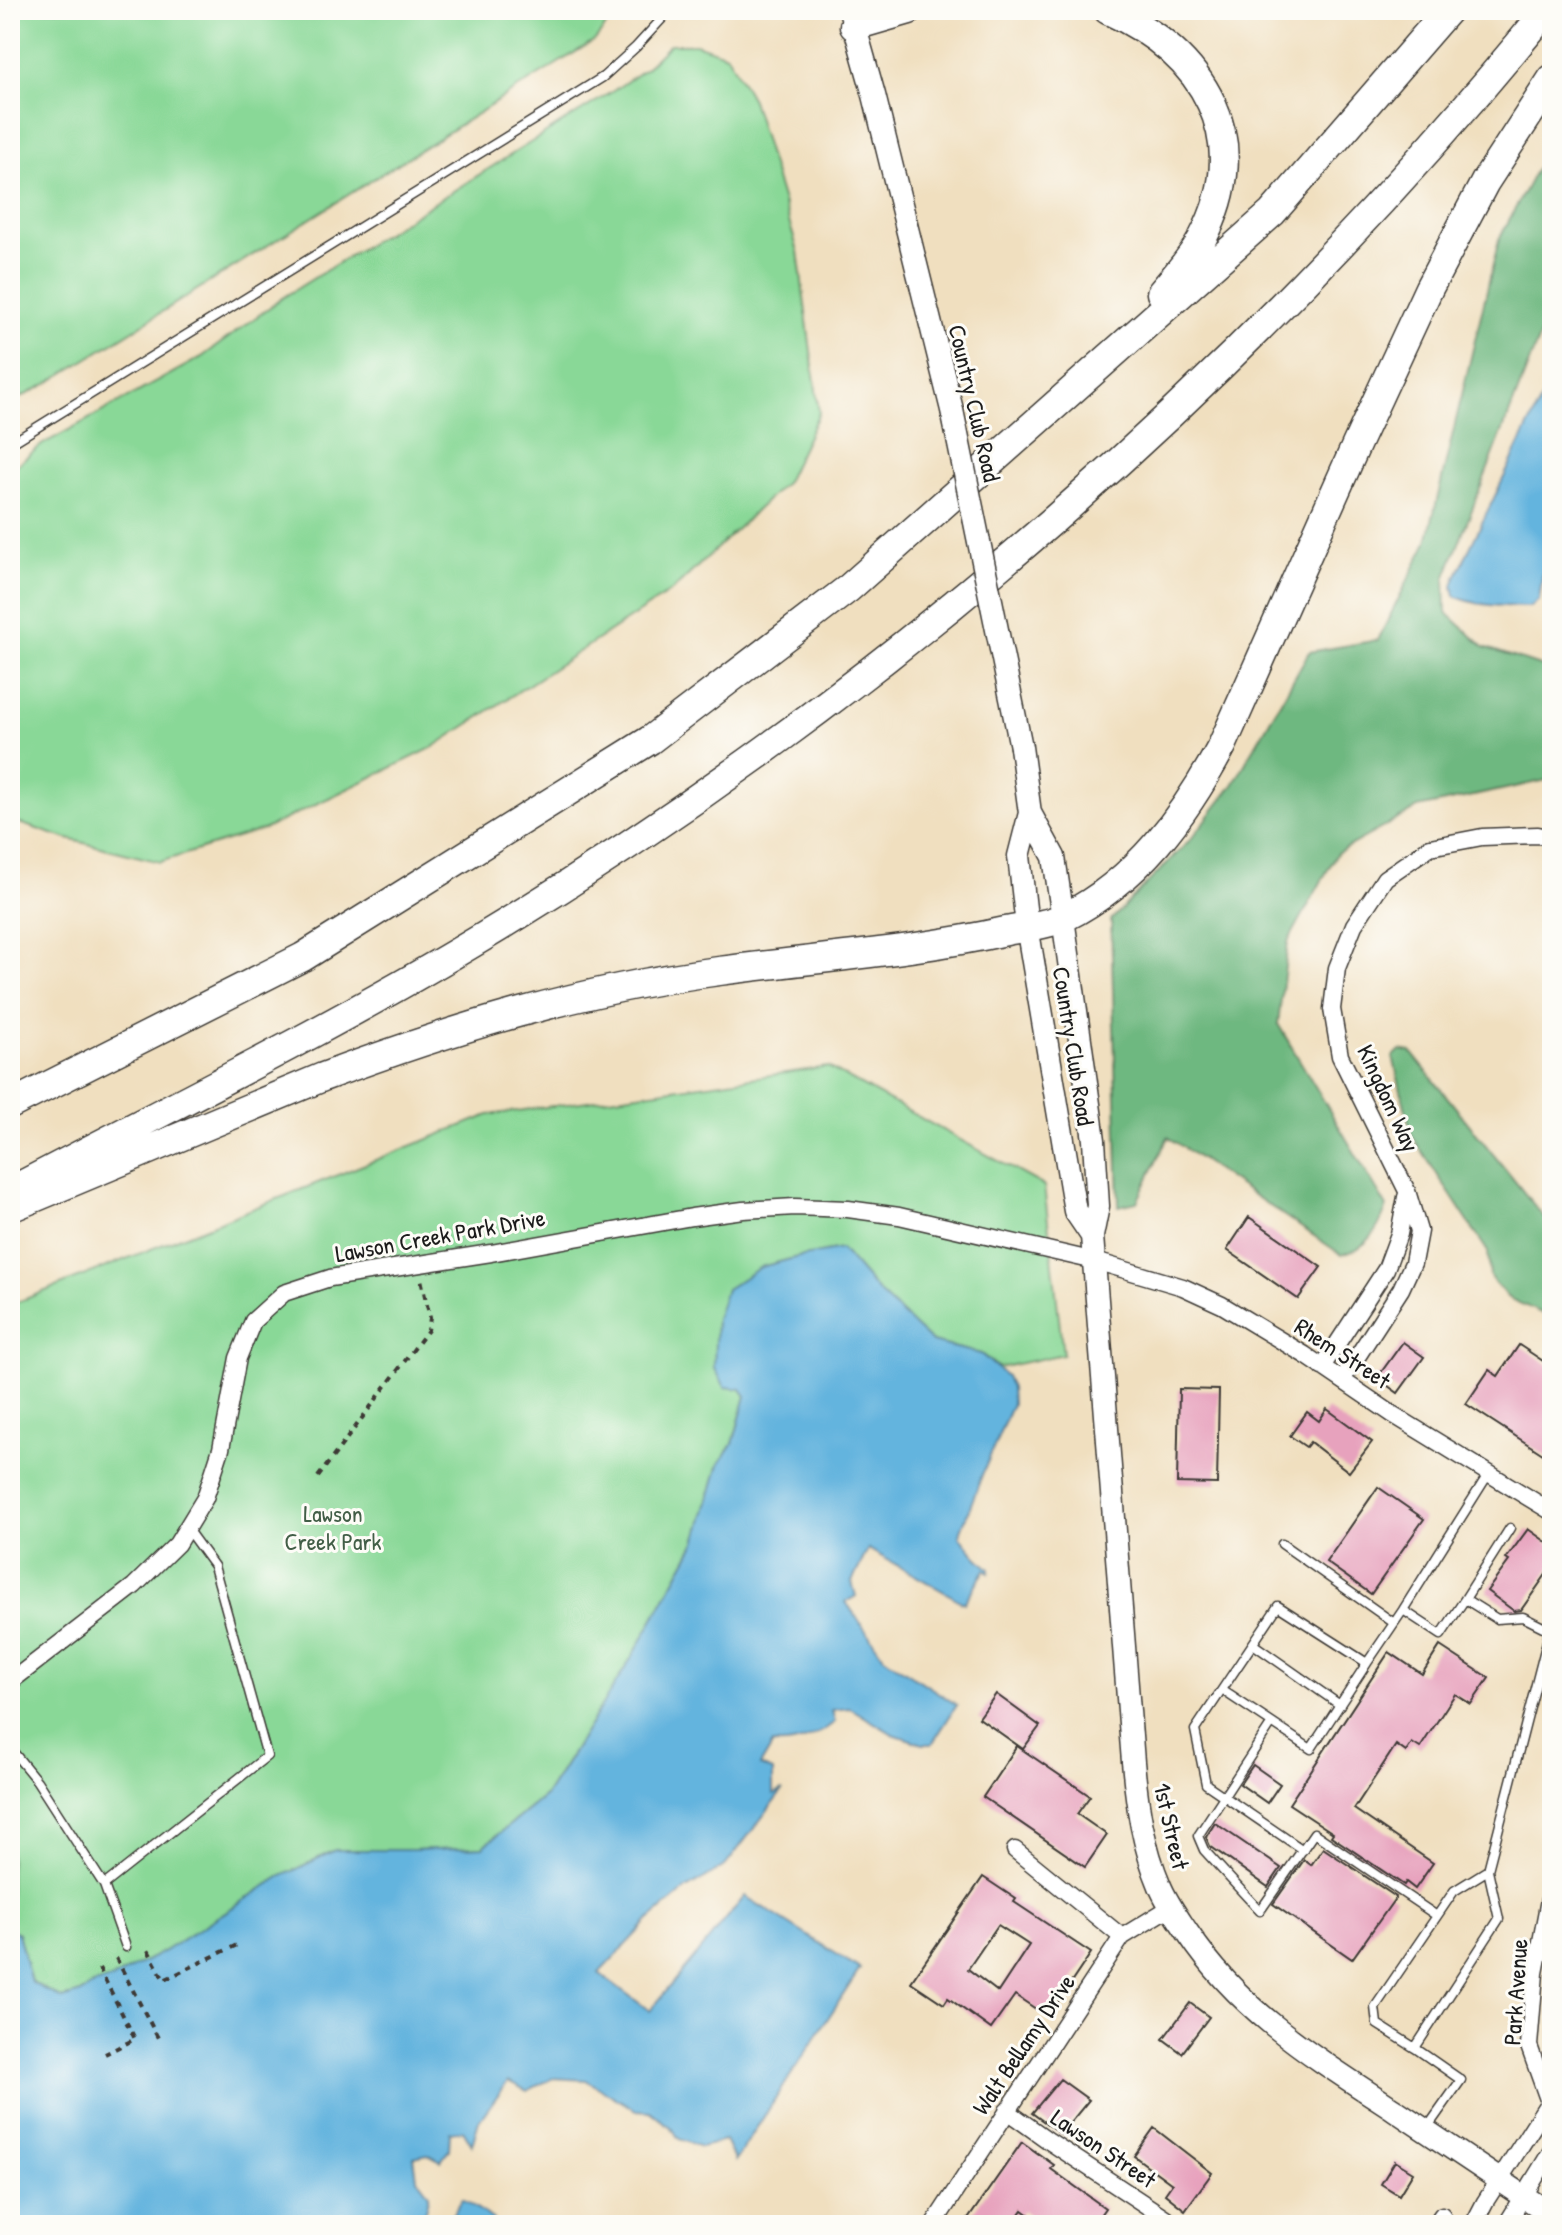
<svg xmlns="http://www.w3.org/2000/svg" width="1562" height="2235" viewBox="0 0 1562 2235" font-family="'Patrick Hand',sans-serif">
	<rect width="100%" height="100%" fill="#fdfcf7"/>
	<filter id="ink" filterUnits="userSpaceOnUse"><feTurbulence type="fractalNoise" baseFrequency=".0125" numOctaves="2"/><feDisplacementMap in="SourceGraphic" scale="16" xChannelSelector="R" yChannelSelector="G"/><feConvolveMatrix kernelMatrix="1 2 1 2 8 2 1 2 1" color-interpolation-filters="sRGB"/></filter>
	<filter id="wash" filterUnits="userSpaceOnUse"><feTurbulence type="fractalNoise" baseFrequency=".006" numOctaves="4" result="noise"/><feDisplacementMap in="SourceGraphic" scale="32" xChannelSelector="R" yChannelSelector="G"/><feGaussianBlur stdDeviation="1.8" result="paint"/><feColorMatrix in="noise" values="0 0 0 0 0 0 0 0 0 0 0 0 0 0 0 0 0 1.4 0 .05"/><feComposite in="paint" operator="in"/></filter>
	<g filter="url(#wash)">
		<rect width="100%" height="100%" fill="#f0dfbf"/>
		<path fill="#89d897" stroke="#527a5a" stroke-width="2" d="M 10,10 L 619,10 L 595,40 L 47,384 L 10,403 Z
			M 670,44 L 696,44 L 727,55 L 752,100 L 798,251 L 819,413 L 786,482 L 673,590 L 432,748 L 265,829 L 160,862 L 64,838 L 10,820 L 10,470 L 43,444 L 202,357 L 282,298 L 613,91 L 646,68 Z
			M 828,1067 L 1044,1186 L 1063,1354 L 999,1368 L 981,1354 L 932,1342 L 879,1293 L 841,1249 L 798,1257 L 761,1267 L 741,1389 L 746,1396 L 733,1444 L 719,1464 L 696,1542 L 637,1649 L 546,1795 L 483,1847 L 414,1850 L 335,1850 L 280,1877 L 163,1952 L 112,1979 L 95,1984 L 81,1993 L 62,1999 L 31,1982 L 18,1933 L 10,1929 L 10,1305 L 489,1115 Z"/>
		<path fill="#6eb880" stroke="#456a4e" stroke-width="2" d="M 1552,139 L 1552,304 L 1445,579 L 1446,612 L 1484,647 L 1552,670 L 1552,779 L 1418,808 L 1337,853 L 1288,942 L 1278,1024 L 1387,1207 C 1377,1232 1369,1247 1342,1255 L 1168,1137 L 1137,1202 L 1119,1206 L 1111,920 L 1191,839 L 1233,785 L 1309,652 L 1378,640 L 1427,542 L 1499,239 Z
			M 1400,1050 L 1411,1052 L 1542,1215 L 1552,1223 L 1552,1318 L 1508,1298 L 1490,1277 L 1488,1252 L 1412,1136 L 1393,1057 Z"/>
		<path fill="#63b4de" stroke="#40687d" stroke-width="2" d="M 1552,377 L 1552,506 L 1539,600 L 1530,607 C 1507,606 1477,607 1455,596 L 1453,586 L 1457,575 Z
			M 841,1249 L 879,1293 L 932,1342 L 981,1354 L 1006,1376 L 1011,1388 L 1012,1404 L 982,1475 L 959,1536 L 977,1557 L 990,1569 L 989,1573 L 985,1570 L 964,1603 L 868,1549 L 852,1582 L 856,1596 L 846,1602 L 884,1657 L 957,1705 L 932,1744 L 923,1744 L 893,1734 L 850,1708 L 832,1710 L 835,1722 C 815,1737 798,1746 773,1744 L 760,1766 L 773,1771 L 773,1795 L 783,1790 L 726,1865 L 685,1890 L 648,1921 L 599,1973 L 650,2011 L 745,1896 L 860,1969 L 735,2161 L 725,2141 L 701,2147 L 679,2139 L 672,2128 L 650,2111 L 636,2110 L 586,2080 L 553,2078 L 527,2091 L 508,2081 L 479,2121 L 472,2145 L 463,2130 L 450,2132 L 449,2150 L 441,2161 L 428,2154 L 414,2157 L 417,2178 L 429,2194 L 421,2225 L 10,2225 L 10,1929 L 18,1933 L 31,1982 L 62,1999 L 81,1993 L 95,1984 L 112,1979 L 163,1952 L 280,1877 L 335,1850 L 414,1850 L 483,1847 L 546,1795 L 637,1649 L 696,1542 L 719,1464 L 733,1444 L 746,1396 L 741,1389 L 725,1387 L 714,1367 L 716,1319 L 726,1289 L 761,1267 L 798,1257 Z
			M 463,2199 L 494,2220 L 495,2225 L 445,2225 Z"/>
		<g id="blocks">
			<path fill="#e7a2bd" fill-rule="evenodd" d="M 1249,1217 L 1321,1267 L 1298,1299 L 1227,1250 Z
				M 1403,1342 L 1424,1357 L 1398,1393 L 1377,1378 Z
				M 1519,1345 L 1552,1367 L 1552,1460 L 1466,1404 L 1489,1370 L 1498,1376 Z
				M 1179,1389 L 1219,1390 L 1217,1484 L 1177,1483 Z
				M 1327,1409 L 1372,1442 L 1349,1472 L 1310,1442 L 1306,1447 L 1290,1436 L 1307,1412 L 1319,1421 Z
				M 1378,1487 L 1424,1519 L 1371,1594 L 1326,1562 Z
				M 1528,1529 L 1552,1546 L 1552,1566 L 1521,1610 L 1514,1611 L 1487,1591 L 1509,1561 L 1506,1559 Z
				M 1440,1646 L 1489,1678 L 1471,1704 L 1455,1694 L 1420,1748 L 1412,1743 L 1406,1752 L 1396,1745 L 1354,1809 L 1433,1863 L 1415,1889 L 1406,1882 L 1404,1885 L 1331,1836 L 1333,1833 L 1289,1804 L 1389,1652 L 1422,1674 Z
				M 996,1694 L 1040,1726 L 1023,1749 L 979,1718 Z
				M 1017,1746 L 1090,1796 L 1077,1814 L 1107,1835 L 1085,1867 L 983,1797 Z
				M 1253,1765 L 1280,1784 L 1267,1803 L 1240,1784 Z
				M 1215,1823 L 1281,1868 L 1268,1887 L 1210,1846 L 1206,1837 Z
				M 1323,1848 L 1396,1897 L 1352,1959 L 1273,1904 L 1304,1860 L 1311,1865 Z
				M 983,1877 L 1016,1899 L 1014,1902 L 1091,1953 L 1048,2017 L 1015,1995 L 991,2029 L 948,1998 L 944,2004 L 911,1982 ZM 998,1925 L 1029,1945 L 998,1992 L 968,1969 Z
				M 1190,2003 L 1209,2017 L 1182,2053 L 1163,2039 Z
				M 1060,2079 L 1089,2100 L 1061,2134 L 1032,2113 Z
				M 1154,2128 L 1212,2173 L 1185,2210 L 1165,2194 L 1172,2184 L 1134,2156 Z
				M 1022,2142 L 1054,2165 L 1051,2169 L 1105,2208 L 1093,2225 L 1043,2225 L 1023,2210 L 1012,2225 L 964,2225 Z
				M 1395,2161 L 1413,2172 L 1399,2195 L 1381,2184 Z"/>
		</g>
	</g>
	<g filter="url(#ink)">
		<use href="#blocks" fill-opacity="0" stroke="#3c3934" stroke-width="2"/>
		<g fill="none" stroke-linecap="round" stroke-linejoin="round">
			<g stroke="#3c3934" stroke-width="11">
				<path id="lane" d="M 10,444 L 603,77 L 636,47 L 670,10
					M 1510,1528 L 1465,1599 L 1497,1619 L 1523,1617 L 1549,1630
					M 1282,1544 L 1394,1623
					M 1403,1610 L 1441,1635 L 1465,1599
					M 1253,1644 L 1340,1705
					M 1367,1663 L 1403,1610 L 1489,1473
					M 1222,1690 L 1311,1749 L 1367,1663 L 1278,1606 L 1195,1730 L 1206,1784 L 1303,1850
					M 1272,1723 L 1198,1836 L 1204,1850 L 1260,1911 L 1314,1833 L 1437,1916
					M 10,1748 L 37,1781 L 104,1885 L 267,1756 L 214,1566 L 187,1529
					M 104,1885 L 126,1947
					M 1415,2048 L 1377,2024 L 1375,2007 L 1454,1891 L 1488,1870
					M 1427,2128 L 1461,2080 L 1415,2048 L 1499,1919 L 1488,1870 L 1552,1622"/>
			</g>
			<g stroke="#3c3934" stroke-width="19">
				<path id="street" d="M 1322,1367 L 1386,1269 L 1399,1234 L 1406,1197
					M 1342,1380 L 1401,1289 L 1413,1263 L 1419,1231 L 1407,1191 L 1340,1056 L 1332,1009 L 1337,968 L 1354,925 L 1385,878 L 1430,847 L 1482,837 L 1538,835 L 1552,838
					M 10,1682 L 134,1586 L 177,1544 L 205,1498 L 221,1449 L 238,1358 L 253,1321 L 284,1293 L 330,1278 L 491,1253 L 692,1217 L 743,1210 L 795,1207 L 848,1209 L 899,1216 L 1095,1261 L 1183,1287 L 1222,1305 L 1305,1355 L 1392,1414 L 1552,1512
					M 1015,1850 L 1122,1937
					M 1549,2102 L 1529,2046 L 1535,1973 L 1552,1884
					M 1007,2111 L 1049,2141 L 1176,2225
					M 933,2225 L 1122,1937 L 1171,1907
					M 1435,2225 L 1442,2215
					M 1473,2225 L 1485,2202 L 1552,2097
					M 1506,2225 L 1552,2150"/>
			</g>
			<g stroke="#3c3934" stroke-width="25">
				<path id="secondary" d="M 850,10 L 874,95 L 952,410
					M 1021,747 L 1030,813 L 1019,856 L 1027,926 L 1075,1211 L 1092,1236
					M 1030,813 L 1054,857 L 1063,918 L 1094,1140 L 1098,1206 L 1092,1236 L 1133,1762 C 1137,1805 1143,1846 1160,1886 C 1167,1903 1178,1918 1188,1933 C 1241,2013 1316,2058 1395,2110 C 1447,2145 1499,2180 1552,2215"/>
			</g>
			<g stroke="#3c3934" stroke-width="31">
				<path id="highway" d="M 1108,10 C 1204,53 1256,139 1202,239 C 1191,259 1175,276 1161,293
					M 854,26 L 909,10
					M 10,1105 L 303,957 L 650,740 L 849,588 L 1272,213 L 1448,10
					M 18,1187 C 174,1105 332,1028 483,937 C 887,692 1248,377 1547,10
					M 10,1208 L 323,1077 C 452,1029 582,989 719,971 C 815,958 912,952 1006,931 C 1025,927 1048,925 1065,917 C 1137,881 1185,815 1222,746 L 1357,443 L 1429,288 L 1485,182 L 1552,79"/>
			</g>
			<path stroke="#3c3934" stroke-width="4" stroke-dasharray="6 6" stroke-linecap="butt" d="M 318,1477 L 428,1330 L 430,1318 L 421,1279
				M 148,1950 L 164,1980 L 241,1943
				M 116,1958 L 158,2038
				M 99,1968 L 135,2039 L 105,2054"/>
			<use href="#lane" stroke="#fff" stroke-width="8"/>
			<use href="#street" stroke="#fff" stroke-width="16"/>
			<use href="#secondary" stroke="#fff" stroke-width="22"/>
			<use href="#highway" stroke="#fff" stroke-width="28"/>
			<g stroke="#3c3934" stroke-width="25" stroke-linecap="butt">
				<path id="secondary-bridge" d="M 952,410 L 1021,747"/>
			</g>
			<use href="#secondary-bridge" stroke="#fff" stroke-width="22"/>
		</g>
	</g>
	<g text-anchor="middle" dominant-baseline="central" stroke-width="6" stroke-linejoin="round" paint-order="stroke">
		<g font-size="24" fill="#1c1c1c" stroke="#fdfcf7">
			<text transform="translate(975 403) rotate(77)">Country Club Road</text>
			<text transform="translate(1074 1046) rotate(81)">Country Club Road</text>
			<text transform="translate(1389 1098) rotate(65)">Kingdom Way</text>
			<text transform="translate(440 1235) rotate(-10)">Lawson Creek Park Drive</text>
			<text transform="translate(1343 1353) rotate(33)">Rhem Street</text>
			<text transform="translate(1172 1826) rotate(77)">1st Street</text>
			<text transform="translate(1515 1992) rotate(-86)">Park Avenue</text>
			<text transform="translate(1023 2044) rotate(-56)">Walt Bellamy Drive</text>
			<text transform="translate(1104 2148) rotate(34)">Lawson Street</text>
		</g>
		<g font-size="24" fill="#425e47" stroke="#fdfcf7">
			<text x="333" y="1513">Lawson<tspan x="333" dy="28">Creek Park</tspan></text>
		</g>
	</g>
	<rect width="1562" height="2235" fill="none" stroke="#fdfcf7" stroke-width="40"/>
</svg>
